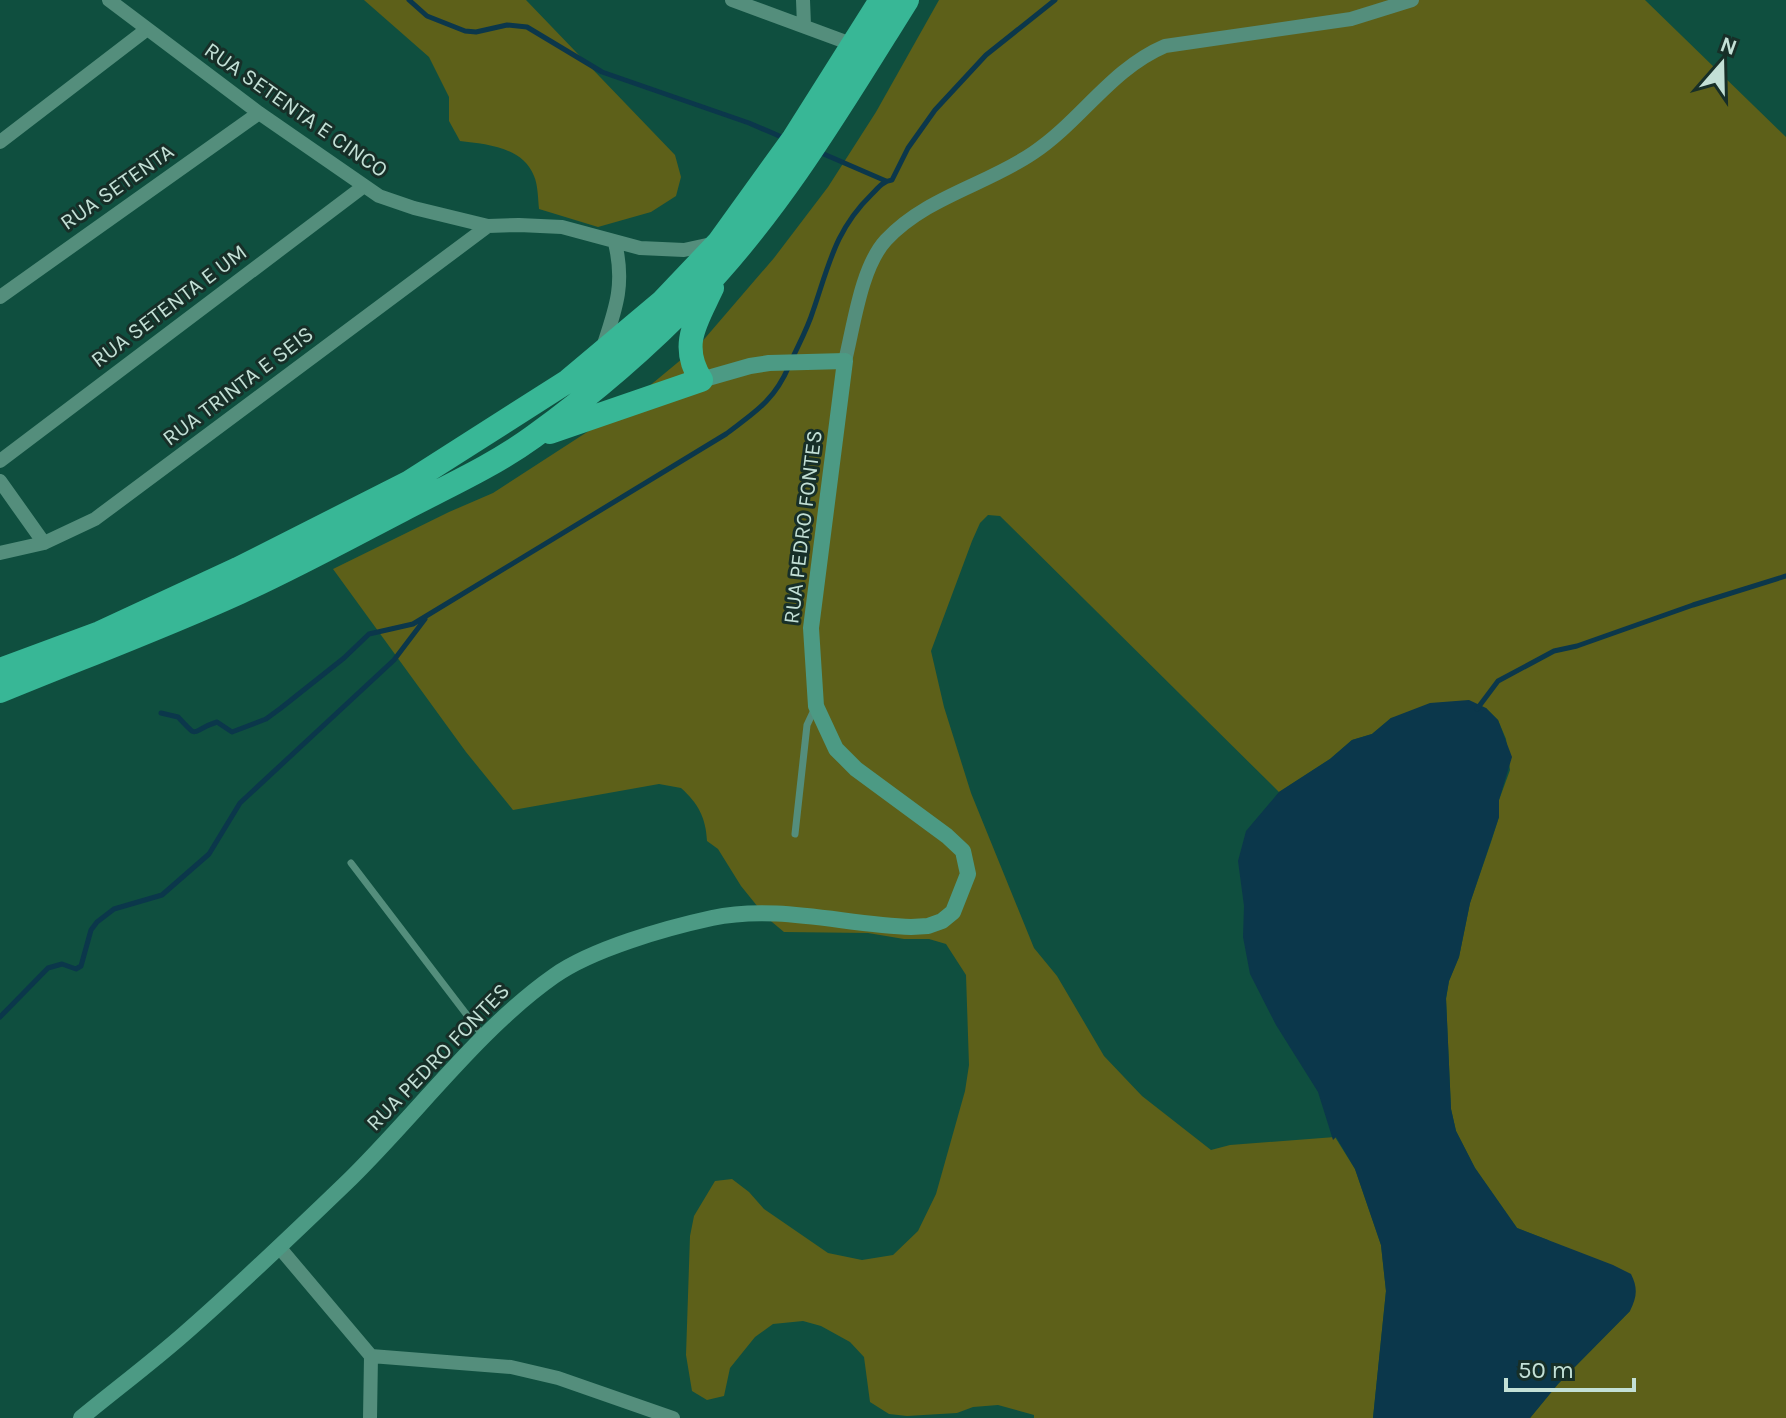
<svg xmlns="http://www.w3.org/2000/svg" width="1786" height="1418" viewBox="0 0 1786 1418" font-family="Karla,sans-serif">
	<rect width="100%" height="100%" fill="#0f4f3f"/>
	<path fill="#5d6019" d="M 364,0 L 526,0 L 675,155 L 681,177 L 676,196 L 651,212 L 598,227 L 539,209 C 538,199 538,185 534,176 C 523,147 486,144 460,141 L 449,121 L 449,97 L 429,57 Z
		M 939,0 L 1645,0 L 1786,137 L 1786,1418 L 1530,1418 L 1558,1384 L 1630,1311 L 1548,1240 L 1517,1228 L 1475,1168 L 1456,1131 L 1451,1109 L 1446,999 L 1449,981 L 1459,957 L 1470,903 L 1492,839 L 1499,817 L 1499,800 L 1510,770 L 1506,739 L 1498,720 L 1486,708 L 1391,718 L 1372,734 L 1352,740 L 1330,759 L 1279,792 L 1000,516 L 988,515 L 980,523 L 972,541 L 931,651 L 944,707 L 971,793 L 1034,948 L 1057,976 L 1104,1056 L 1142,1096 L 1211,1150 L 1230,1145 L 1335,1137 L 1355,1169 L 1381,1245 L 1386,1291 L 1373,1418 L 1034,1418 L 1034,1415 L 998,1405 L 973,1407 L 957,1413 L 907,1416 L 889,1414 L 870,1402 L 864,1357 L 850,1342 L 821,1326 L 803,1321 L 773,1324 L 755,1337 L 730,1368 L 724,1396 L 707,1400 L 692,1391 L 686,1355 L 690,1236 L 694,1216 L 715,1181 L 732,1179 L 749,1192 L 764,1209 L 828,1253 L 862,1260 L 893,1255 L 918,1231 L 936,1194 L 965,1091 L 969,1065 L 966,975 L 946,944 L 929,939 L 904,939 L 868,933 L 784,932 L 766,917 L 741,886 L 718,849 L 707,841 C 706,818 698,803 681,788 L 659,784 L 513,810 L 466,752 L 333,569 L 449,512 L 493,493 L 618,412 L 700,344 L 774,258 L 828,187 L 876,112 Z"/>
	<path fill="#0b374b" d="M 1469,700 L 1486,708 L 1498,720 L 1512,757 L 1499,800 L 1499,817 L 1470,903 L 1459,957 L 1449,981 L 1446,998 L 1451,1109 L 1456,1131 L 1475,1168 L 1517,1228 L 1613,1265 L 1631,1274 C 1638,1288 1637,1297 1630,1311 L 1558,1384 L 1530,1418 L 1373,1418 L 1386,1291 L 1381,1245 L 1355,1169 L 1336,1137 L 1333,1140 L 1318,1092 L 1276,1025 L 1250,974 L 1243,937 L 1244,906 L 1238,861 L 1246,831 L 1279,792 L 1330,759 L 1352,740 L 1372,734 L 1391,718 L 1430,703 Z"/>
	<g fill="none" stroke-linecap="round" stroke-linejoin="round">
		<path stroke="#0b374b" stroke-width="5" d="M 409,0 L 427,16 L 465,31 L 476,32 L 507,25 L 527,27 L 602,72 L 749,123 L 784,138
			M 819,152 L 886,181
			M 793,357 C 800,342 808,327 813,311 C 829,265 835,230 872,194 C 878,188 883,181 892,180 L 908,148 L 935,110 L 986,55 L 1055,0
			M 1477,709 L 1498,681 L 1554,651 L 1577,646 L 1693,605 L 1786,576
			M 161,713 L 178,717 C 201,741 188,731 217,722 L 232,732 L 266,719 L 281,708 L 344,658 L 369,634 L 413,624 L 726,434 C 755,412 774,401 789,366
			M 0,1017 L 48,968 L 62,964 L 76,969 L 81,966 L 91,930 L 97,922 L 114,909 L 162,895 L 209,854 L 240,803 L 394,660 L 425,619"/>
		<path stroke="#548e7c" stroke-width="7" d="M 795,834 L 807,725 L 815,708
			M 351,863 L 483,1036"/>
		<path stroke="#548e7c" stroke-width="14" d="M 109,0 L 259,113 L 379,196 L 414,208 L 488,226 L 519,225 L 562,227 L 640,248 L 684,250 L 716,243
			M 732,0 L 854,45
			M 803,0 L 804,25
			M 0,142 L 146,30
			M 0,297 L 259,113
			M 603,347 C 616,308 625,284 615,243
			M 845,361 C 854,325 861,267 886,240 C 926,197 986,185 1033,153 C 1081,121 1111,69 1165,46 L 1351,19 L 1412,0
			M 0,461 L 364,186
			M 0,481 L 44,543
			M 0,553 L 44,543 L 95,519 L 488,226
			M 279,1247 L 371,1356 L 370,1418
			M 371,1356 L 511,1367 L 558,1378 L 673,1418"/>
		<path stroke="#4c9a84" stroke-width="16" d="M 81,1418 C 115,1390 151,1363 184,1334 C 239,1286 291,1236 344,1185 C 412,1120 477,1030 554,976 C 592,949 666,928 712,918 C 777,904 846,925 911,927 L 928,926 L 942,921 L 953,912 L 968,874 L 963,851 L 947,836 L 856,769 L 836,749 L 816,706 L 811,628 L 845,361 L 769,363 L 750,366 L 701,380"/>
		<path stroke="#38b796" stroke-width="24" d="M 550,432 L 701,380 C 679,345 696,322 712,288
			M 0,670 L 100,633 L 238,569 L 408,483 L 568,381 L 662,302 L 719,242 L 794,138 L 881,0
			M 0,691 C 80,658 161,628 240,592 C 295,567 348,538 402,510 C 446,487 493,466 533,437 C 591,395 648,346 697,295 C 781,208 843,102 907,0"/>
	</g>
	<g text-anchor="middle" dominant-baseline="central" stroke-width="6" stroke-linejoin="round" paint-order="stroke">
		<g font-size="22" fill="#c3e0d6" stroke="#172f28">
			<text transform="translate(296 110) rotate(35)">RUA SETENTA E CINCO</text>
			<text transform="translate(117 187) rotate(-35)">RUA SETENTA</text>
			<text transform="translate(169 306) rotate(-37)">RUA SETENTA E UM</text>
			<text transform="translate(238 386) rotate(-37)">RUA TRINTA E SEIS</text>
			<text transform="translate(803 527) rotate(-83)">RUA PEDRO FONTES</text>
			<text transform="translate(438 1057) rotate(-46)">RUA PEDRO FONTES</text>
		</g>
	</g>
	<g transform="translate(1722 64) rotate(20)" stroke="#172f28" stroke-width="6" paint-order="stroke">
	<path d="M0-6L14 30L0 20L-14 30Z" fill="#c3e0d6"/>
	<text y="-12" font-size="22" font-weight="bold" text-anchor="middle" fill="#c3e0d6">N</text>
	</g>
	<path d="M1506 1378v12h128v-12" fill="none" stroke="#c3e0d6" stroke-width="4"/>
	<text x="1518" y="1378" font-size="24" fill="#c3e0d6" stroke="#172f28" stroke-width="6" paint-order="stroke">50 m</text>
</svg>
